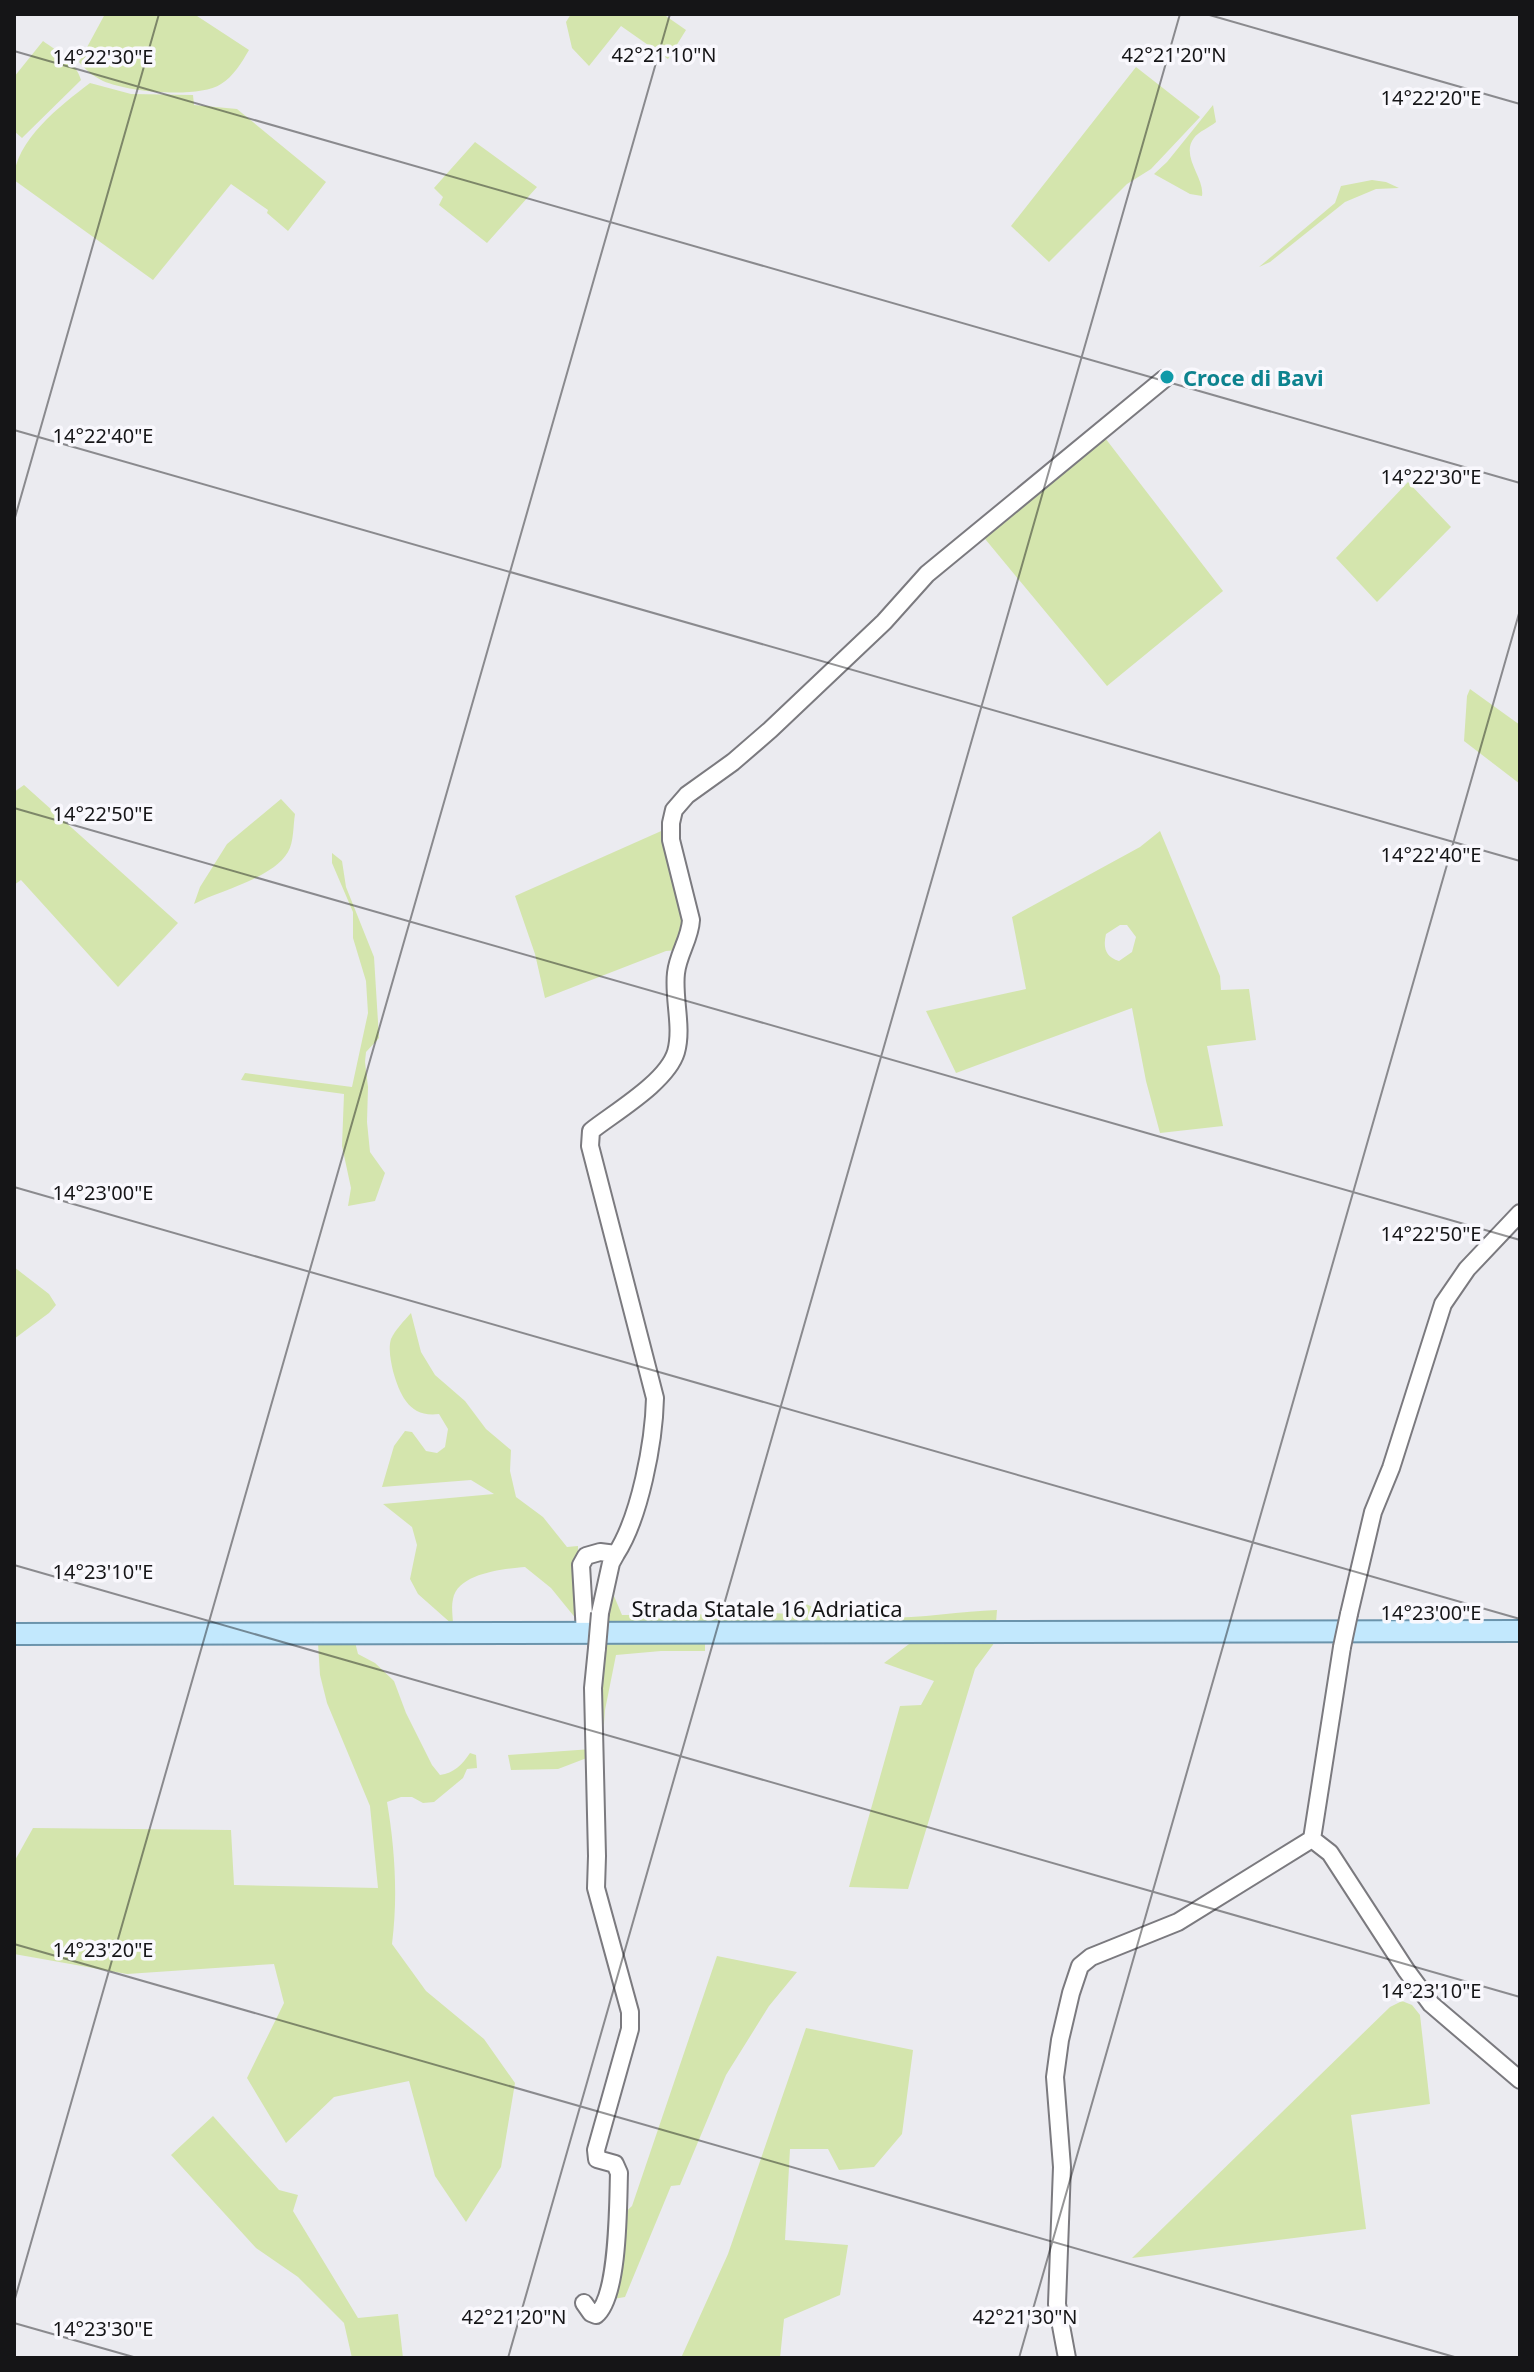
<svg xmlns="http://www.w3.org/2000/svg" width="1534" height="2372" viewBox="0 0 1534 2372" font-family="'Noto Sans',sans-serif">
	<rect width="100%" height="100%" fill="#ebebf0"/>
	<path fill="#d4e5ad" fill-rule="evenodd" d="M 105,14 L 194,14 L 249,50 C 242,62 233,77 221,84 C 198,99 128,92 103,81 C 93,76 86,70 79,62 Z
		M 571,14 L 663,14 L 686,30 L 668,59 L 621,26 L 589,66 L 572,48 L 566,22 Z
		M 43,41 C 57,51 76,62 81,80 L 22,138 L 14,131 L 14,77 Z
		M 1136,67 L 1200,117 L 1151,169 L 1127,184 L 1049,262 L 1011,226 Z
		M 90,83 L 131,94 L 193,95 L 194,105 L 237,109 L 326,182 L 288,231 L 267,213 L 268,210 L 231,184 L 153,280 L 14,180 C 14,141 61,105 90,83 Z
		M 1213,105 L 1216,122 C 1210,127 1198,132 1194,138 C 1180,156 1205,178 1202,196 L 1190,194 L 1154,174 L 1167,162 Z
		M 475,142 L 537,187 L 487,243 L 439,205 L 443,197 L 434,188 Z
		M 1372,180 L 1386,182 L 1399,188 L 1376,189 L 1345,202 L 1270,262 L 1259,267 L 1335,203 L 1341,186 Z
		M 1102,434 L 1223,591 L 1107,686 L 981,534 Z
		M 1408,482 L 1451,527 L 1377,602 L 1336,558 Z
		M 1470,689 L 1520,725 L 1520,784 L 1464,741 L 1467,696 Z
		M 24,785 L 178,923 L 118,987 L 21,880 L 14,885 L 14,792 Z
		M 281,799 L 295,814 C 293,826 294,842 288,852 C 272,879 220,890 194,904 L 200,887 L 227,844 Z
		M 668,828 L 688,917 L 678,950 L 666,951 L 545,998 L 535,954 L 515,896 Z
		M 1160,831 L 1220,976 L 1221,990 L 1249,989 L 1256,1040 L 1207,1046 L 1223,1126 L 1160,1133 L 1146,1081 L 1132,1008 L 956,1073 L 926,1011 L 1026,989 L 1012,917 L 1140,847 ZM 1120,925 L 1127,925 L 1136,937 L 1132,952 L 1119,961 C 1105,957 1103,947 1106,934 Z
		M 332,853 L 342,861 L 346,887 L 374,957 L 379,1038 L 366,1052 L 365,1062 L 368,1087 L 367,1122 L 370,1152 L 385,1173 L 375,1201 L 348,1206 L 351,1188 L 342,1146 L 344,1094 L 241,1080 L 245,1073 L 352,1087 L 368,1013 L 366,981 L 353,938 L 353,912 L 332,863 Z
		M 14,1267 L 49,1294 L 56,1305 L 49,1313 L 14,1339 Z
		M 411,1313 L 421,1352 L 435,1375 L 465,1401 L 486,1429 L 511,1450 L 510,1471 L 516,1497 L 543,1517 L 567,1547 L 578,1546 L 577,1620 L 551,1588 L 525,1567 C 504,1569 458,1573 453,1599 C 451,1607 453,1617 453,1625 L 418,1594 L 410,1579 L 417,1545 L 412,1527 L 383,1504 L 494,1494 L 471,1480 L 382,1487 L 394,1446 L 405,1431 L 412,1432 L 426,1451 L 437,1453 L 445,1447 L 448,1429 L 439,1414 C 410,1418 400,1396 393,1371 C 391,1362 388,1349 391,1339 C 395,1330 404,1321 411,1313 Z
		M 616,1573 L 614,1596 L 622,1615 L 757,1614 L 757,1612 L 804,1615 L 804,1603 C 858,1631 938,1612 997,1610 L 996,1623 L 605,1626 Z
		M 913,1641 L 995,1642 L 975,1669 L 908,1889 L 849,1887 L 900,1706 L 921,1705 L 934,1681 L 884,1663 Z
		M 355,1642 L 358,1654 L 375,1663 L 394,1681 L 406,1713 L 432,1765 L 440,1775 C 454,1773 462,1765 470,1753 L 476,1755 L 477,1768 L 467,1769 L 463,1778 L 434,1802 L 423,1803 L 412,1797 L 401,1797 L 387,1802 C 395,1849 398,1897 392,1944 L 426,1991 L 484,2039 L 515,2083 L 501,2167 L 466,2222 L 435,2176 L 409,2081 L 334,2097 L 286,2143 L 247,2078 L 284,2003 L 274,1964 L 127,1974 L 14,1954 L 14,1862 L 33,1828 L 231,1830 L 234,1885 L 378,1888 L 370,1806 L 327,1703 L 320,1675 L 318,1643 Z
		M 705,1642 L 705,1651 L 661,1651 L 616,1655 L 605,1710 L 604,1724 L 598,1727 L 604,1644 Z
		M 592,1749 L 592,1756 L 558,1769 L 511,1770 L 508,1755 Z
		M 717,1956 L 797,1972 L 769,2006 L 726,2075 L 680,2185 L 671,2186 L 625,2297 L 613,2299 L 621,2216 L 632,2206 Z
		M 1402,2001 L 1412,2005 L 1420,2015 L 1430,2104 L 1351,2115 L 1366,2229 L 1132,2258 L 1390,2007 Z
		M 806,2028 L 913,2050 L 902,2134 L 874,2167 L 839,2170 L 828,2149 L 790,2149 L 785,2240 L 848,2245 L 840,2295 L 784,2319 L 780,2358 L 681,2358 L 728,2254 Z
		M 213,2116 L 279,2190 L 298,2195 L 293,2211 L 358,2318 L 398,2314 L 403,2358 L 352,2358 L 344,2323 L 298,2277 L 256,2248 L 171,2155 Z"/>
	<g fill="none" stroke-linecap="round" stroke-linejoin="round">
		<g stroke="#7b7a7f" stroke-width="20">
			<path id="minor" d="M 600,1613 L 611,1563 L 616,1554
				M 1349,1614 L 1373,1512 L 1391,1468 L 1443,1304 L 1467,1269 L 1520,1213
				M 585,1633 L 581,1565 L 586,1556 L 600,1552 L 616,1554 C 640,1517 654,1442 655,1398 L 590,1146 L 591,1131 C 615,1112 667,1082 676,1052 C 683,1027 673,998 676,973 C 678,954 690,939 691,920 L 671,840 L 671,823 L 674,810 L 687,795 L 733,762 L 770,730 L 884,622 L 927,574 L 1164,379
				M 1342,1647 L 1312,1839 L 1330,1853 L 1406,1970 L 1431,2004 L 1520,2080
				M 584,2303 L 591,2313 L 596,2315 C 619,2297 618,2203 619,2173 L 615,2164 L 597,2159 L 596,2150 L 630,2029 L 630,2012 L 596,1888 L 597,1856 L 593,1688 L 597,1648
				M 1067,2358 L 1057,2304 L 1062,2167 L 1055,2077 L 1060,2040 L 1071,1993 L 1080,1966 L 1091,1957 L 1178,1922 L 1312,1839"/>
		</g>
		<g stroke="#6b94ac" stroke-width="24">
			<path id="major" d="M 14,1634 L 1520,1631"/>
		</g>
		<use href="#minor" stroke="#fff" stroke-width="16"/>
		<use href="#major" stroke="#c2e8fd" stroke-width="20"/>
		<g stroke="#7b7a7f" stroke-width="20" stroke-linecap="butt">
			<path id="minor-bridge" d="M 1342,1647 L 1349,1614
				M 597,1648 L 600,1613"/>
		</g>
		<use href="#minor-bridge" stroke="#fff" stroke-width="16"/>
	</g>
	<path fill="none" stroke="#151517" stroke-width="2" stroke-opacity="0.45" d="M 1206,14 L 1520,104M 14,51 L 1520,483M 14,430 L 1520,861M 14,521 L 159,14M 14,808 L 1520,1240M 14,1187 L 1520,1619M 14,1565 L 1520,1997M 14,1944 L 1458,2358M 14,2302 L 670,14M 14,2323 L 137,2358M 508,2358 L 1180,14M 1019,2358 L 1520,610"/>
	<circle fill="#0f9aa8" stroke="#f9f8fd" stroke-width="3" cx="1167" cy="377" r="8"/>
	<g text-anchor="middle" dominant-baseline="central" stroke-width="7" stroke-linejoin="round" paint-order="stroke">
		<g font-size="22" font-weight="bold" fill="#0d838f" stroke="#f9f8fd" text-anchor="start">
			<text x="1183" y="377">Croce di Bavi</text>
		</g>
		<g font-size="22" fill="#151517" stroke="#f9f8fd">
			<text x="767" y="1608">Strada Statale 16 Adriatica</text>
		</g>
	</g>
	<g font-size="20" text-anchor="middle" fill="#151517" stroke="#f9f8fd" stroke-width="7" stroke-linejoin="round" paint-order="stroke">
		<text x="664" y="62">42°21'10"N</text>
		<text x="1174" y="62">42°21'20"N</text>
		<text x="103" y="64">14°22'30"E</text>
		<text x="1431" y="105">14°22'20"E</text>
		<text x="103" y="443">14°22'40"E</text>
		<text x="1431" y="484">14°22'30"E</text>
		<text x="103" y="821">14°22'50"E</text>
		<text x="1431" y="862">14°22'40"E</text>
		<text x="103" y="1200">14°23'00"E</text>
		<text x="1431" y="1241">14°22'50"E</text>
		<text x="103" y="1579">14°23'10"E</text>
		<text x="1431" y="1620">14°23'00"E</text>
		<text x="103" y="1957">14°23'20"E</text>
		<text x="1431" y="1998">14°23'10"E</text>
		<text x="514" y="2324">42°21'20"N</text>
		<text x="1025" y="2324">42°21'30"N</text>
		<text x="103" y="2336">14°23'30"E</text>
	</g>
	<rect width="1534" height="2372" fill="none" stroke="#151517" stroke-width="32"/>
</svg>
